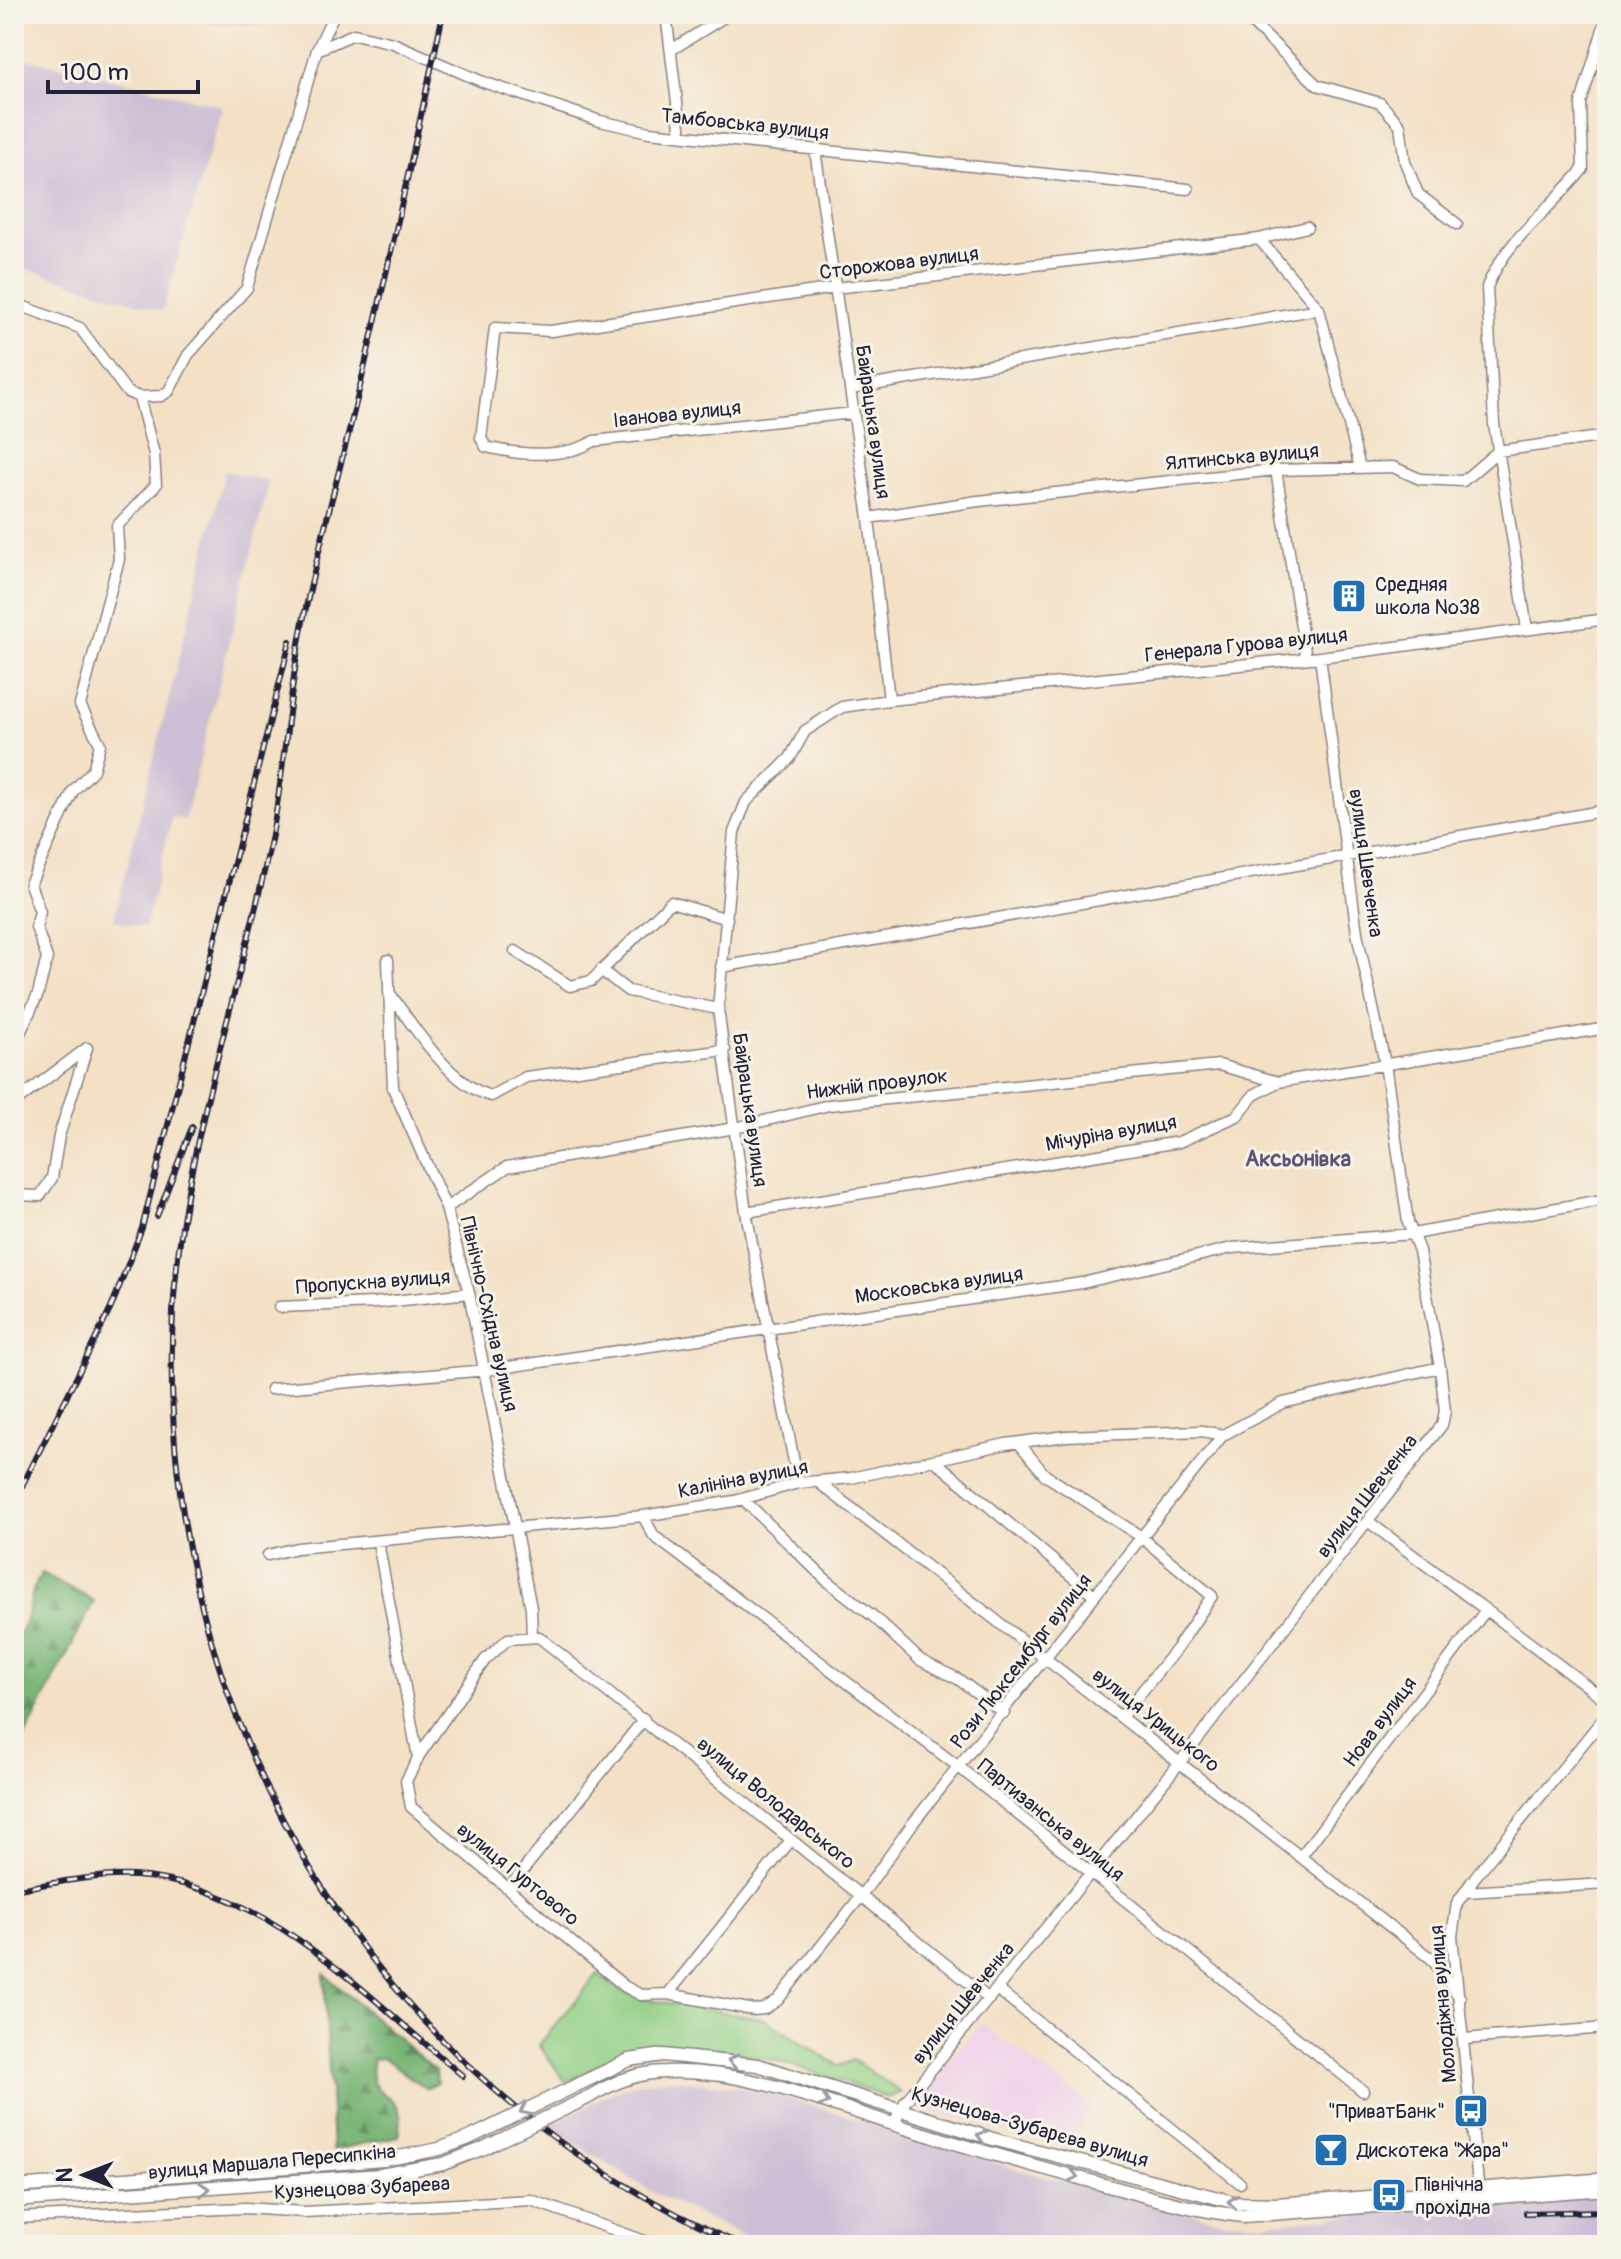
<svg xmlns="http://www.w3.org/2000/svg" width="1621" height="2259" viewBox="0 0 1621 2259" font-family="Pangolin,sans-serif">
	<defs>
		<pattern id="forest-firs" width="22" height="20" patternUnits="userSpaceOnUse" patternTransform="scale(2)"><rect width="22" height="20" fill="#74b272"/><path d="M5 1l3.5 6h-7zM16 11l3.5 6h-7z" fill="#5f905f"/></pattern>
	</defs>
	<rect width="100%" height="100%" fill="#f7f3e8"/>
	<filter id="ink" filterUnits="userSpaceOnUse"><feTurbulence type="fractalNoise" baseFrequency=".0125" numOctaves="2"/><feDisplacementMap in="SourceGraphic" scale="16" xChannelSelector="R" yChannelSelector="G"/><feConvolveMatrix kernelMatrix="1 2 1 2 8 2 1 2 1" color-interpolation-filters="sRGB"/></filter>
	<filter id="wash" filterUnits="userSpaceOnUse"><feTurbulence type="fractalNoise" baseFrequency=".006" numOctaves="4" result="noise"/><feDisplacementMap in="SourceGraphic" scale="32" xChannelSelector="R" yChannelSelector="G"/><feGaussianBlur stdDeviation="1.8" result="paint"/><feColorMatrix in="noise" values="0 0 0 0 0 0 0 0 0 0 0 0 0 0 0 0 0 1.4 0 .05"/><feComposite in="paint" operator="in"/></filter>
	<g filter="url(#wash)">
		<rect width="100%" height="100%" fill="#f3e0c5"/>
		<path fill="#eed0e8" d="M 981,2023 L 1093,2106 L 1067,2148 L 913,2106 Z"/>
		<path fill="#ccbed4" d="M 187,14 L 272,14 L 268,25 L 211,23 Z
			M 28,59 L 223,106 L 162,311 L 14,265 L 14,177 L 21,149 L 14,145 L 14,110 Z
			M 225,471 L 269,482 L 185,820 L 172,817 L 145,928 L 114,920 Z
			M 669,2079 L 738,2087 L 795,2100 L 1019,2170 L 1224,2221 L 1266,2223 L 1607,2196 L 1607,2245 L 762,2245 L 652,2192 L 548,2126 L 610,2093 L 634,2084 Z"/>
		<path fill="url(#forest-firs)" stroke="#4b6a56" stroke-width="2" d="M 42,1573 L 94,1601 L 14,1758 L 14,1639 C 34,1620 26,1593 42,1573 Z
			M 324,1974 L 436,2071 L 437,2083 L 425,2088 L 384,2058 L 373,2059 C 364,2098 395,2089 400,2115 C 402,2121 400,2130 399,2136 L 333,2150 Z"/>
		<path fill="#91cf84" stroke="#5a7860" stroke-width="2" d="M 598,1974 L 620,1990 L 644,1999 L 764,2019 L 839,2066 L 853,2060 L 901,2093 L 887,2098 C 816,2071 703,2030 627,2053 C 606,2059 586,2072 566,2082 L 539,2045 Z"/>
	</g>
	<g filter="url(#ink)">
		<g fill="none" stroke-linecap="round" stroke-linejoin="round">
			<g stroke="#8a8180" stroke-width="13">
				<path id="minor" d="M 666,14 L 681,135
					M 1235,14 L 1252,23 L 1317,85 L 1380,103 L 1400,125 L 1405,162 L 1418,194 L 1457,224
					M 317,50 L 354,34 L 393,43 L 483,82 L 600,121 L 649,132 L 1188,189
					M 671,50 L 729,14
					M 815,150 L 869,518 L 889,700
					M 1259,239 L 1319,309 L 1360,468
					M 14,303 L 80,328 L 127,392 L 139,397 L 161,396 L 169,391 L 188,355 L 247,288 L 317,50 L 334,14
					M 850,389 L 1319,309
					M 853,413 L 594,441 C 565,459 519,455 486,447 L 481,438 L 495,328 L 551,331 L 835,288 L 1259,239 L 1307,227
					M 1276,470 L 1306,658
					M 869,518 L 978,501 L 1276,470 L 1393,467 L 1420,479 L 1463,481 L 1498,451 L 1607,436
					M 1527,629 L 1494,424 L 1487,287 C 1506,239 1552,208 1583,169 L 1581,103 L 1607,16
					M 515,951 L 570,986 L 591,981 L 671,902 L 727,919
					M 388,960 L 393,1088 L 446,1208 L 469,1293 L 531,1608 L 532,1637
					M 721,967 L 1607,810
					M 601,970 L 628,991 L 718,1009
					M 389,992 C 412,1025 451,1086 491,1096 L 526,1077 L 725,1050
					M 14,1046 L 38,994 L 47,958 L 36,927 L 40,912 L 30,884 L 73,791 L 93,770 L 100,744 L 80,705 L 119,559 L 117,526 L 156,485 L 154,454 L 139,397
					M 14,1103 L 87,1048 L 59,1136 L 52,1178 L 40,1196 L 14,1195
					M 446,1208 L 507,1167 L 735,1128 L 829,1105 L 1219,1065 L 1278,1082
					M 746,1212 L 1179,1142 L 1237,1116 L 1254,1095 L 1278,1082 L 1607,1028
					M 279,1307 L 375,1303 L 469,1293
					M 271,1389 L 487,1370 L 1082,1283 L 1232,1248 L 1413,1234 L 1607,1199
					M 1019,1443 L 1045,1475 L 1140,1536 L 1212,1596 L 1177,1648 L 1122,1716
					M 934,1460 L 1094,1595
					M 818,1482 L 1432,1959 L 1460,1998
					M 798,1483 L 746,1212 L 718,1009 L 734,832 L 746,802 L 790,758 L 805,731 L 842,707 L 889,700 L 1320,657 L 1607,619
					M 743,1499 L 825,1579 L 874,1617 L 920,1660 L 958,1679 L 1004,1713
					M 643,1516 L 654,1536 L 960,1768 L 1363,2091
					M 1369,1522 L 1607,1701
					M 378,1542 L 418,1758 L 406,1781 L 411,1807 L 624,1986 L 641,1995 L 668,1994 L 791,1840
					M 268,1555 L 297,1548 L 643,1516 L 735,1501 L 798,1483 L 851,1478 L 1006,1444 L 1066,1436 L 1202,1431 L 1223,1435
					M 418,1757 L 485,1660 L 508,1639 L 539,1637 L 989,1999
					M 1302,1855 L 1486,1610
					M 509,1888 L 644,1719
					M 1465,1892 L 1607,1884
					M 997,1989 L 1240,2183
					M 668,1994 L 754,2010 L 764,2009 L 778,2000 L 861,1896 L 913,1823 L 1223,1435 L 1283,1403 L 1440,1367
					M 1464,2039 L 1607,2028
					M 894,2124 L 905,2102 L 1181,1761 L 1442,1425 L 1445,1411 L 1440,1367 L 1419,1251 L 1408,1222 L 1385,1064 L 1357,933 L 1320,657
					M 1479,2193 L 1452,1936 L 1457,1903 L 1475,1877 L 1607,1714
					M 14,2218 L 245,2208 L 304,2212 L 531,2200 L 656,2245"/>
			</g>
			<g stroke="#8a8180" stroke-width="15">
				<path id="major" d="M 581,2083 L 629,2060 L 663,2055 L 758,2065 L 993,2139 L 1237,2203 L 1276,2204 L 1607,2179
					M 587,2098 C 612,2083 637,2072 666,2072 C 745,2069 823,2102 896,2125 C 964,2147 1032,2165 1101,2184 C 1147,2196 1194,2211 1243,2216 L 1607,2189
					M 14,2187 L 384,2160 L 439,2149 L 469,2138
					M 14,2201 L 380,2175 L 443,2164 L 482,2149"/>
			</g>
			<use href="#minor" stroke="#fff" stroke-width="10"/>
			<use href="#major" stroke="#fff" stroke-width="12"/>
			<g stroke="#22223b" stroke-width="6">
				<path id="rail" d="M 443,14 C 418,128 394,243 367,356 C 348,442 323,526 305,612 C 289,685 286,761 272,835 C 240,994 182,1150 173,1312 C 153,1712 371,2087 742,2245
					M 157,1216 L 192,1127
					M 14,1502 L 111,1308 L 142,1228 L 290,641
					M 14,1890 C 53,1883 96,1874 135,1876 C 267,1885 367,1997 463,2076
					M 1526,2213 L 1607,2211"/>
			</g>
			<use href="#rail" stroke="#f7f3e8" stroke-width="3" stroke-dasharray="9" stroke-linecap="butt"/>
			<g stroke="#8a8180" stroke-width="15" stroke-linecap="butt">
				<path id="major-bridge" d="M 469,2138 L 581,2083
					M 482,2149 L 587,2098"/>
			</g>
			<use href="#major-bridge" stroke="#fff" stroke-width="12"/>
		</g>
		<defs><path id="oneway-chevron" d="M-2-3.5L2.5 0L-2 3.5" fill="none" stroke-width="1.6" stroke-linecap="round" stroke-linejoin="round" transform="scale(2)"/></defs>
		<g stroke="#9c9ca7">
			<use href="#oneway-chevron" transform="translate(733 2061) rotate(-170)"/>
			<use href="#oneway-chevron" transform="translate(824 2101) rotate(17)"/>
			<use href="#oneway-chevron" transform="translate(525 2110) rotate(154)"/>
			<use href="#oneway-chevron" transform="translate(982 2136) rotate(-163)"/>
			<use href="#oneway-chevron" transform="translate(1073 2176) rotate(15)"/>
			<use href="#oneway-chevron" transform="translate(204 2189) rotate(-4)"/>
			<use href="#oneway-chevron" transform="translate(1233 2202) rotate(-173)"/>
		</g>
	</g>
	<defs>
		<g id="building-square" transform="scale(1.8)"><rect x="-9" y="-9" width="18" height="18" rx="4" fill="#1f6fb2" stroke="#f7f3e8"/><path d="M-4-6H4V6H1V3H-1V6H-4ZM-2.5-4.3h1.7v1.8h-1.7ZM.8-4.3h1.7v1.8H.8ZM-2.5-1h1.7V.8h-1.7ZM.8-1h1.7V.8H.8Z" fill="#fff"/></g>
		<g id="bus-square" transform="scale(1.8)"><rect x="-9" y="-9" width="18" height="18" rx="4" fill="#1f6fb2" stroke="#f7f3e8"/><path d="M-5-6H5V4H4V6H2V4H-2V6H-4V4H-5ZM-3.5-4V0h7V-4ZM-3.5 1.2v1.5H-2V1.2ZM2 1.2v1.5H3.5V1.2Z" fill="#fff"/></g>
		<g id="bar-square" transform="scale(1.8)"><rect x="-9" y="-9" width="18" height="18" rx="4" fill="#1f6fb2" stroke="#f7f3e8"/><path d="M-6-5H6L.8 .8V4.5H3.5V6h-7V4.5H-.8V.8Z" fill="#fff"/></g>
	</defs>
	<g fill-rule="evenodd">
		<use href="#building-square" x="1349" y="596"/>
		<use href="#bus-square" x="1471" y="2111"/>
		<use href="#bar-square" x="1331" y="2150"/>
		<use href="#bus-square" x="1389" y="2195"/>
	</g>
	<g text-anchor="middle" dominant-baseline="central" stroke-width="6" stroke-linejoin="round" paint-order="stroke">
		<g font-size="20" fill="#22223b" stroke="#f7f3e8">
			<text transform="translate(745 124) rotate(6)">Тамбовська вулиця</text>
			<text transform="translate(899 263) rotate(-7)">Сторожова вулиця</text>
			<text transform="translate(677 414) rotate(-6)">Іванова вулиця</text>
			<text transform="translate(873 422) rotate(82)">Байрацька вулиця</text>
			<text transform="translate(1242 457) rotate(-5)">Ялтинська вулиця</text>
			<text transform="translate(1246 645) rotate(-6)">Генерала Гурова вулиця</text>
			<text transform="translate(1366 863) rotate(82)">вулиця Шевченка</text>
			<text transform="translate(877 1084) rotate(-7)">Нижній провулок</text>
			<text transform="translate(750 1110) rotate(82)">Байрацька вулиця</text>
			<text transform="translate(1111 1133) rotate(-10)">Мічуріна вулиця</text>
			<text transform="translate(373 1282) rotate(-4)">Пропускна вулиця</text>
			<text transform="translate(939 1285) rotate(-8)">Московська вулиця</text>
			<text transform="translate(489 1314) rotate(77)">Північно-Східна вулиця</text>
			<text transform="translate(743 1479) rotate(-11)">Калініна вулиця</text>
			<text transform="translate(1367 1496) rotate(-52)">вулиця Шевченка</text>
			<text transform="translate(1021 1661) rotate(-52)">Рози Люксембург вулиця</text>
			<text transform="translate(1156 1720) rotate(38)">вулиця Урицького</text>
			<text transform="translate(1380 1722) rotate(-53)">Нова вулиця</text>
			<text transform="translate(776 1803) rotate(39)">вулиця Володарського</text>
			<text transform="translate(1051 1820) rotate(39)">Партизанська вулиця</text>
			<text transform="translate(518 1874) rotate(39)">вулиця Гуртового</text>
			<text transform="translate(963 2003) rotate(-51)">вулиця Шевченка</text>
			<text transform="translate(1443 2004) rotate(-95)">Молодіжна вулиця</text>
			<text transform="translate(1030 2127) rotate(16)">Кузнецова-Зубарєва вулиця</text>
			<text transform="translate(272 2162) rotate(-5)">вулиця Маршала Пересипкіна</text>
			<text transform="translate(362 2188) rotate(-3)">Кузнецова Зубарева</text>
		</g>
		<g font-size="20" fill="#22223b" stroke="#f7f3e8" text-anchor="start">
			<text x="1375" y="584">Средняя<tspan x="1375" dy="23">школа №38</tspan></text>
			<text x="1445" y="2111" text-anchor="end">"ПриватБанк"</text>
			<text x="1357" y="2150">Дискотека "Жара"</text>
			<text x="1415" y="2184">Північна<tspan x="1415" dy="23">прохідна</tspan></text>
		</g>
		<g font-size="22" font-weight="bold" fill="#5d5277" stroke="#f7f3e8">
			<text x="1298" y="1159">Аксьонівка</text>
		</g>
	</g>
	<rect width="1621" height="2259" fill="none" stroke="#f7f3e8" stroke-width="48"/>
	<g transform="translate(84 2175) rotate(270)" stroke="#f7f3e8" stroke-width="6" paint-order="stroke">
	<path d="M0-6L14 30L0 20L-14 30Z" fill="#22223b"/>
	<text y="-12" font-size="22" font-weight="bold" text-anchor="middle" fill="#22223b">N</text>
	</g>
	<path d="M48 80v12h150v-12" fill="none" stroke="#22223b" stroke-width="4"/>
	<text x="60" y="80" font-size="24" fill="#22223b" stroke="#f7f3e8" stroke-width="6" paint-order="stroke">100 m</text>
</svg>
